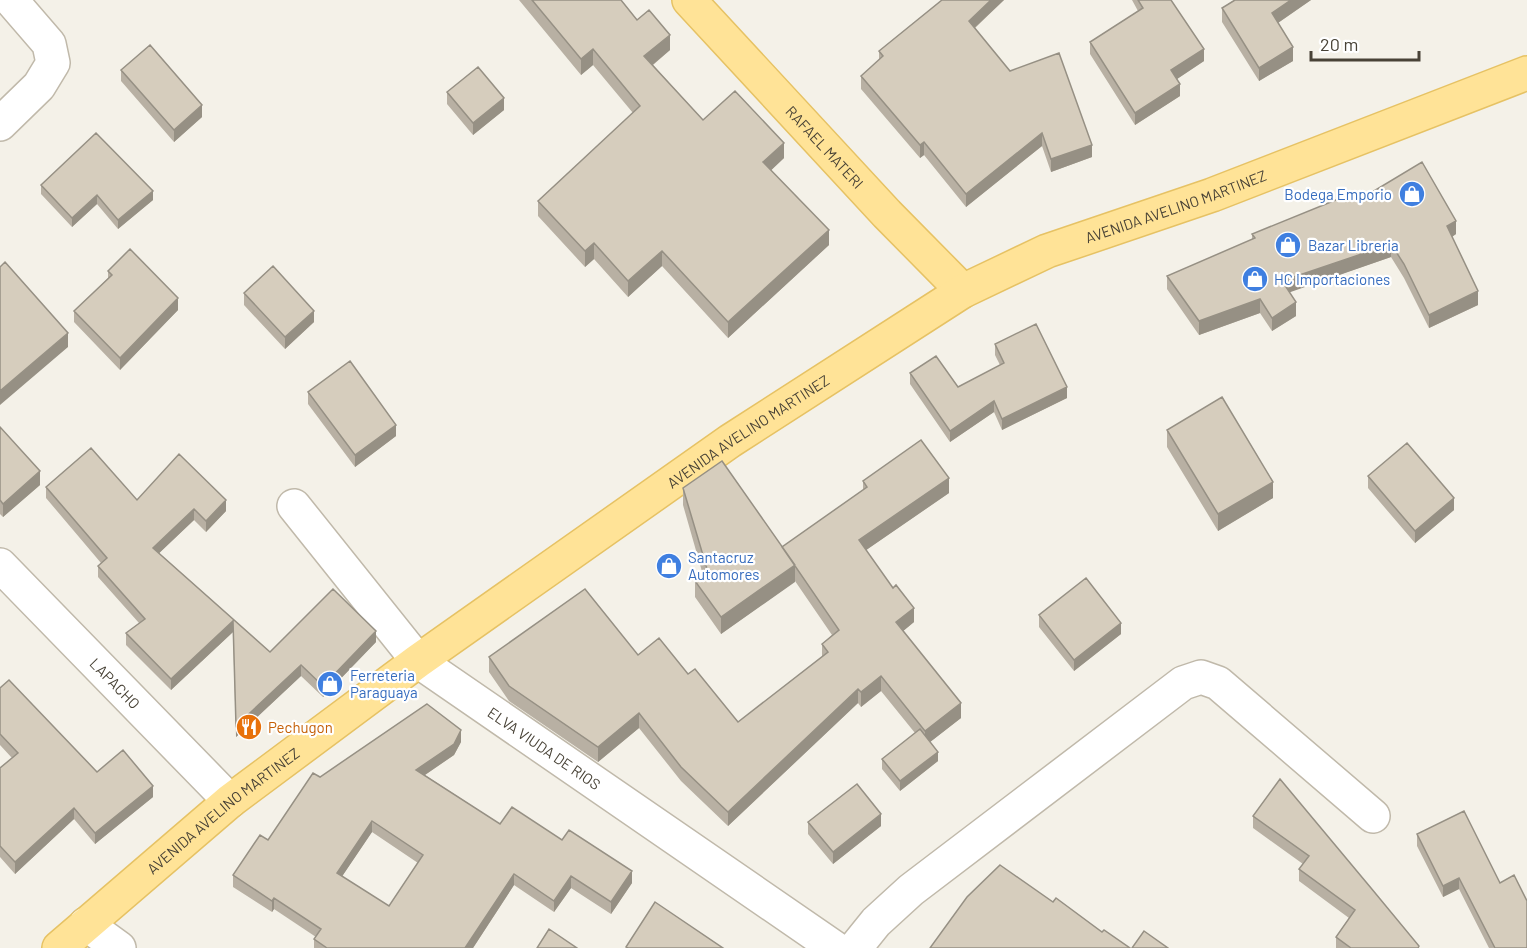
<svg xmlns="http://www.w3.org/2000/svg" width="1527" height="948" viewBox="0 0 1527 948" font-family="Barlow,sans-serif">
	<rect width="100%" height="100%" fill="#f4f1e8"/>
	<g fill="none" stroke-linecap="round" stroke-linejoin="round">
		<g stroke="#c0b9aa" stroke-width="36">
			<g id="minor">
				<path d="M 0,124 L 39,86 L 53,63 L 49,44 L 11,0"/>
				<path id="s1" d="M 294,506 L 418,661 L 835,948"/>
				<path id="s2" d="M 0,565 L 230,801"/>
				<path d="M 86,924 L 119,948"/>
				<path d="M 855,948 L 876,922 L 911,890 L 1183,683 L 1201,677 L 1218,683 L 1373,816"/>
			</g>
		</g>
		<g stroke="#e6c264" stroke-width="36">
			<g id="major">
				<path id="s3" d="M 689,0 L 887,214 L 963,291"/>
				<path id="s4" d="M 59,948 L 230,801 L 418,661 L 730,441 L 963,291 L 1047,251 L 1212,195 L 1527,73"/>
			</g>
		</g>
		<use href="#minor" stroke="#fff" stroke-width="33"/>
		<use href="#major" stroke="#ffe397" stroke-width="33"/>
	</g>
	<path fill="#b8b0a3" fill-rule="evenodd" d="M 519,0 L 621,0 L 637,20 L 670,50 L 653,65 L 703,120 L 784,158 L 771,170 L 829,245 L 728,338 L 662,266 L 628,297 L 594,259 L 585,267 L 538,216 L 538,201 L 633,113 L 593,65 L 581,75 Z
		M 942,0 L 1004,0 L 975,28 L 1010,71 L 1092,157 L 1051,172 L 1042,146 L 966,207 L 924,155 L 920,158 L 861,89 L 861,76 L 879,60 L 879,51 Z
		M 1132,0 L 1171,0 L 1204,61 L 1177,79 L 1180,96 L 1135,125 L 1090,54 L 1090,42 L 1138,11 Z
		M 1234,0 L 1311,0 L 1278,23 L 1293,61 L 1259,81 L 1222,22 L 1222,8 Z
		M 121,70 L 202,117 L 174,142 L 121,81 Z
		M 447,92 L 504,110 L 473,135 L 447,104 Z
		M 41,185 L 153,200 L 118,229 L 97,204 L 72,227 L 41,194 Z
		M 1359,200 L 1456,234 L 1452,237 L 1478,305 L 1429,328 L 1404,278 L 1391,257 L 1289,292 L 1296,316 L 1272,331 L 1260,313 L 1199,335 L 1167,289 L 1167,276 L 1252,240 L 1252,234 Z
		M 108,271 L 178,310 L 120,370 L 74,322 L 74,311 L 108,278 Z
		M 244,293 L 314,322 L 285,349 L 244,305 Z
		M 995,344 L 1067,398 L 1002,430 L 994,412 L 950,442 L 910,384 L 910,373 L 958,387 L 1000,365 L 995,355 Z
		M 308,392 L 396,436 L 355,467 L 308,404 Z
		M 0,427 L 40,485 L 3,517 L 0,514 Z
		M 1167,430 L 1273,498 L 1218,531 L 1167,447 Z
		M 1368,476 L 1454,510 L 1415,543 L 1368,488 Z
		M 863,481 L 949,493 L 866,550 L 914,622 L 903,631 L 961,718 L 930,742 L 938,761 L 900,791 L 882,769 L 882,759 L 915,733 L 881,691 L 861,707 L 858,703 L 728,826 L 681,781 L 639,728 L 598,762 L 509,701 L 489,672 L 489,657 L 638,655 L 688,674 L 738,722 L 822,657 L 822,644 L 832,635 L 795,581 L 721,634 L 695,597 L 695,581 L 703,575 L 683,505 L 683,488 L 782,547 L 863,490 Z
		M 46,487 L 137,500 L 226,511 L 206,532 L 194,520 L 159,553 L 270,652 L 376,642 L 323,697 L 301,676 L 236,737 L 233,632 L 171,690 L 126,645 L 126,633 L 139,623 L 98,577 L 98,566 L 101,563 L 46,498 Z
		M 1039,615 L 1121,634 L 1074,671 L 1039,627 Z
		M 0,688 L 97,772 L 153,797 L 95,844 L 74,819 L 15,874 L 0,857 L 0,768 L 12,758 L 0,745 Z
		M 461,742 L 454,755 L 425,775 L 500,824 L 562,840 L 632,883 L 611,914 L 571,888 L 554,912 L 514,885 L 473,948 L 314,948 L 314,939 L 316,937 L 274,909 L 272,912 L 233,887 L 233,875 L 268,840 L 320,777 ZM 372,832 L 418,863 L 389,906 L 342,876 Z
		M 1280,779 L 1419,948 L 1336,948 L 1336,937 L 1349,918 L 1299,881 L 1299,869 L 1303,864 L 1253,828 L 1253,816 Z
		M 808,822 L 881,826 L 833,864 L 808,834 Z
		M 1417,834 L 1500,883 L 1527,948 L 1489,948 L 1459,889 L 1443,897 L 1417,846 Z"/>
	<path fill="#969084" d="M 991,0 L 1004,0 L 969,33 L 969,21 Z
		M 1291,0 L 1311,0 L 1272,27 L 1272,13 Z
		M 670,35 L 670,50 L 644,72 L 644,56 Z
		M 1293,47 L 1293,61 L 1259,81 L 1259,68 Z
		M 593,49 L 593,65 L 581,75 L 581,59 Z
		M 1204,49 L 1204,61 L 1171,83 L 1171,70 Z
		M 1180,84 L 1180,96 L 1135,125 L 1135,113 Z
		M 504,98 L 504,110 L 473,135 L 473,123 Z
		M 202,105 L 202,117 L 174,142 L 174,130 Z
		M 1042,133 L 1042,146 L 966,207 L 966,194 Z
		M 924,142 L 924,155 L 920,158 L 920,145 Z
		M 784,143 L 784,158 L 763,178 L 763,162 Z
		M 1092,145 L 1092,157 L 1051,172 L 1051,159 Z
		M 153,191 L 153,200 L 118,229 L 118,220 Z
		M 97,195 L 97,204 L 72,227 L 72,218 Z
		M 1456,221 L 1456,234 L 1447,240 L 1447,226 Z
		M 829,230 L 829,245 L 728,338 L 728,322 Z
		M 594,243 L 594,259 L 585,267 L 585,251 Z
		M 1391,244 L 1391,257 L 1282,295 L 1282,281 Z
		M 662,251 L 662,266 L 628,297 L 628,281 Z
		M 1478,291 L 1478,305 L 1429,328 L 1429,315 Z
		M 178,298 L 178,310 L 120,370 L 120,358 Z
		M 1260,299 L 1260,313 L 1199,335 L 1199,321 Z
		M 1296,302 L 1296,316 L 1272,331 L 1272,318 Z
		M 314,311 L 314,322 L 285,349 L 285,337 Z
		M 68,333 L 68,347 L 0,405 L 0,391 Z
		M 1067,387 L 1067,398 L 1002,430 L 1002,419 Z
		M 994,401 L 994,412 L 950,442 L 950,431 Z
		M 396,425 L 396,436 L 355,467 L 355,455 Z
		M 40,471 L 40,485 L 3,517 L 3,504 Z
		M 949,478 L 949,493 L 859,555 L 859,540 Z
		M 1273,482 L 1273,498 L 1218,531 L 1218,514 Z
		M 1454,498 L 1454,510 L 1415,543 L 1415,531 Z
		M 226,500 L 226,511 L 206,532 L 206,521 Z
		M 194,509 L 194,520 L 153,559 L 153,548 Z
		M 795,565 L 795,582 L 721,634 L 721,617 Z
		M 914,608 L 914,622 L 896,637 L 896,622 Z
		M 233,621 L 233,632 L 171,690 L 171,679 Z
		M 1121,623 L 1121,634 L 1074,671 L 1074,660 Z
		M 376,631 L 376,642 L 323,697 L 323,686 Z
		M 301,665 L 301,676 L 236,737 L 236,726 Z
		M 881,676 L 881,691 L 861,707 L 861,692 Z
		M 858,689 L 858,703 L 728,826 L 728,812 Z
		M 961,703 L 961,718 L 925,746 L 925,731 Z
		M 639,713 L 639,728 L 598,762 L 598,747 Z
		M 461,730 L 461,742 L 454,755 L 416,781 L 416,770 Z
		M 938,752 L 938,761 L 900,791 L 900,781 Z
		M 153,786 L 153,797 L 95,844 L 95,833 Z
		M 74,808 L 74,819 L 15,874 L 15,862 Z
		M 881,814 L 881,826 L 833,864 L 833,852 Z
		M 372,821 L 372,832 L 337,884 L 337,873 Z
		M 632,871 L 632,883 L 611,914 L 611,902 Z
		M 514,874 L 514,885 L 473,948 L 465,948 Z
		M 571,876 L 571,888 L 554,912 L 554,901 Z
		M 1459,878 L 1459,889 L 1443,897 L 1443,886 Z
		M 274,898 L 274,909 L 272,912 L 272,901 Z"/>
	<path fill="#d6cdbd" stroke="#969084" stroke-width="1.5" fill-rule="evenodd" d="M 532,0 L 621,0 L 637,20 L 649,10 L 670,35 L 644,56 L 703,120 L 735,91 L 784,143 L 763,162 L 829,230 L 728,322 L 662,251 L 628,281 L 594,243 L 585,251 L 538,201 L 640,106 L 593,49 L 581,59 Z
		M 942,0 L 991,0 L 969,21 L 1010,71 L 1059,53 L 1092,145 L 1051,159 L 1042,133 L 966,194 L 924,142 L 920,145 L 861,76 L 883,56 L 879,51 Z
		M 1138,0 L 1171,0 L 1204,49 L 1171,70 L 1180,84 L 1135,113 L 1090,42 L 1143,8 Z
		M 1235,0 L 1291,0 L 1272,13 L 1293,47 L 1259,68 L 1222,8 Z
		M 150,45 L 202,105 L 174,130 L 121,70 Z
		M 478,67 L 504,98 L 473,123 L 447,92 Z
		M 96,133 L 153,191 L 118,220 L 97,195 L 72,218 L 41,185 Z
		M 1422,162 L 1456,221 L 1447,226 L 1478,291 L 1429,315 L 1404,264 L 1391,244 L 1282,281 L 1296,302 L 1272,318 L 1260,299 L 1199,321 L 1167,276 L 1255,238 L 1252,234 L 1353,193 L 1359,200 Z
		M 130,249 L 178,298 L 120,358 L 74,311 L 112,275 L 108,271 Z
		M 5,262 L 68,333 L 0,391 L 0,267 Z
		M 273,266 L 314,311 L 285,337 L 244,293 Z
		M 1036,324 L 1067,387 L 1002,419 L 994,401 L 950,431 L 910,373 L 936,356 L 958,387 L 1004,363 L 995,344 Z
		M 350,361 L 396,425 L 355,455 L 308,392 Z
		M 1222,397 L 1273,482 L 1218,514 L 1167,430 Z
		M 0,427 L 40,471 L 3,504 L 0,500 Z
		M 921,440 L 949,478 L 859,540 L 893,588 L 896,585 L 914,608 L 896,622 L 961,703 L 925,731 L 881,676 L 861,692 L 858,689 L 728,812 L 681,767 L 639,713 L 598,747 L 509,686 L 489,657 L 585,589 L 638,655 L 659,638 L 688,674 L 695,669 L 738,722 L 828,652 L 822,644 L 839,630 L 782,547 L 867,487 L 863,481 Z
		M 1407,443 L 1454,498 L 1415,531 L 1368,476 Z
		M 91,448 L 137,500 L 179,454 L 226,500 L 206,521 L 194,509 L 153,548 L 270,652 L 333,589 L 376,631 L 323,686 L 301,665 L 236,726 L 233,621 L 171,679 L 126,633 L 145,619 L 98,566 L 107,558 L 46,487 Z
		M 722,461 L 795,565 L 721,617 L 695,581 L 708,572 L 683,488 Z
		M 1086,578 L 1121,623 L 1074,660 L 1039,615 Z
		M 9,680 L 97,772 L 123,750 L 153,786 L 95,833 L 74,808 L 15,862 L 0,846 L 0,768 L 18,753 L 0,734 L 0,688 Z
		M 427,704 L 461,730 L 454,744 L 416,770 L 500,824 L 512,807 L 562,840 L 569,830 L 632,871 L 611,902 L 571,876 L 554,901 L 514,874 L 465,948 L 327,948 L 314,939 L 321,929 L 274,898 L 272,901 L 233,875 L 260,835 L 268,840 L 313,773 L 320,777 ZM 372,821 L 423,855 L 389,906 L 337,873 Z
		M 920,729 L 938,752 L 900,781 L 882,759 Z
		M 1280,779 L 1371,888 L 1419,946 L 1418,948 L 1351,948 L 1336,937 L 1355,910 L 1299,869 L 1309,856 L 1253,816 Z
		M 857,784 L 881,814 L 833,852 L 808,822 Z
		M 1464,811 L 1500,883 L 1514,875 L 1527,901 L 1527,948 L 1495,948 L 1459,878 L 1443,886 L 1417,834 Z
		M 1000,865 L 1053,902 L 1056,898 L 1102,932 L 1104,930 L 1130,948 L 930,948 L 967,897 Z
		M 655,902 L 723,948 L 628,948 L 626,947 Z
		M 549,929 L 577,948 L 537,948 Z
		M 1144,931 L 1168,948 L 1132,948 Z"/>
	<defs>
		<g id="shop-disc" transform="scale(1.35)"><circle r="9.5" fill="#3f7fe0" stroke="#fff"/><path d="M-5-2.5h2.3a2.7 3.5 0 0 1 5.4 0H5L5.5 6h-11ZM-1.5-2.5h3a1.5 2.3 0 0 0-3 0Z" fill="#fff"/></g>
		<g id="restaurant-disc" transform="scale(1.35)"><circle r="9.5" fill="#e8710a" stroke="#fff"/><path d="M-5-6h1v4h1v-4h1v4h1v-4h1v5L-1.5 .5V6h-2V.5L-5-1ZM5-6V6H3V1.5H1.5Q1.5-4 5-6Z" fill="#fff"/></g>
	</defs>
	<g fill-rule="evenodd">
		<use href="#shop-disc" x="1412" y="194"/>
		<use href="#shop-disc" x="1288" y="245"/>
		<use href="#shop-disc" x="1255" y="279"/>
		<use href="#shop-disc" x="669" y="566"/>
		<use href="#shop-disc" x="330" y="684"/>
		<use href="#restaurant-disc" x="249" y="727"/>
	</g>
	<g text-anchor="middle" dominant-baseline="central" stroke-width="4.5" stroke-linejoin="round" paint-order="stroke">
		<g font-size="15" fill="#484236" stroke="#fff">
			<text stroke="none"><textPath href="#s3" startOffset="200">RAFAEL MATERI</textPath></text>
			<text stroke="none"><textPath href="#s4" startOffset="1348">AVENIDA AVELINO MARTINEZ</textPath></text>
			<text stroke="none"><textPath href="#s4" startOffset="862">AVENIDA AVELINO MARTINEZ</textPath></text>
			<text stroke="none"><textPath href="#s2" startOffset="165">LAPACHO</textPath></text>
			<text stroke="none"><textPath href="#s1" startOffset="352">ELVA VIUDA DE RIOS</textPath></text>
			<text stroke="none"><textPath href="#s4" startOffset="214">AVENIDA AVELINO MARTINEZ</textPath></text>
		</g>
		<g font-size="15" fill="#366cbe" stroke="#fff" text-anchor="start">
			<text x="1392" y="194" text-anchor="end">Bodega Emporio</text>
			<text x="1308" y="245">Bazar Libreria</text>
			<text x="1274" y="279">HC Importaciones</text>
			<text x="688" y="557">Santacruz<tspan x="688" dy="17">Automores</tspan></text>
			<text x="350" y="675">Ferreteria<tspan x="350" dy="17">Paraguaya</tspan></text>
		</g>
		<g font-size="15" fill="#c56008" stroke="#fff" text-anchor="start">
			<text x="268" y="727">Pechugon</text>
		</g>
	</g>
	<path d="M1311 51v9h108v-9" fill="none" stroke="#484236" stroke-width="3"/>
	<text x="1320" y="51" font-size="18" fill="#484236" stroke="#ffffff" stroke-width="4.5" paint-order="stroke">20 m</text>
</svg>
